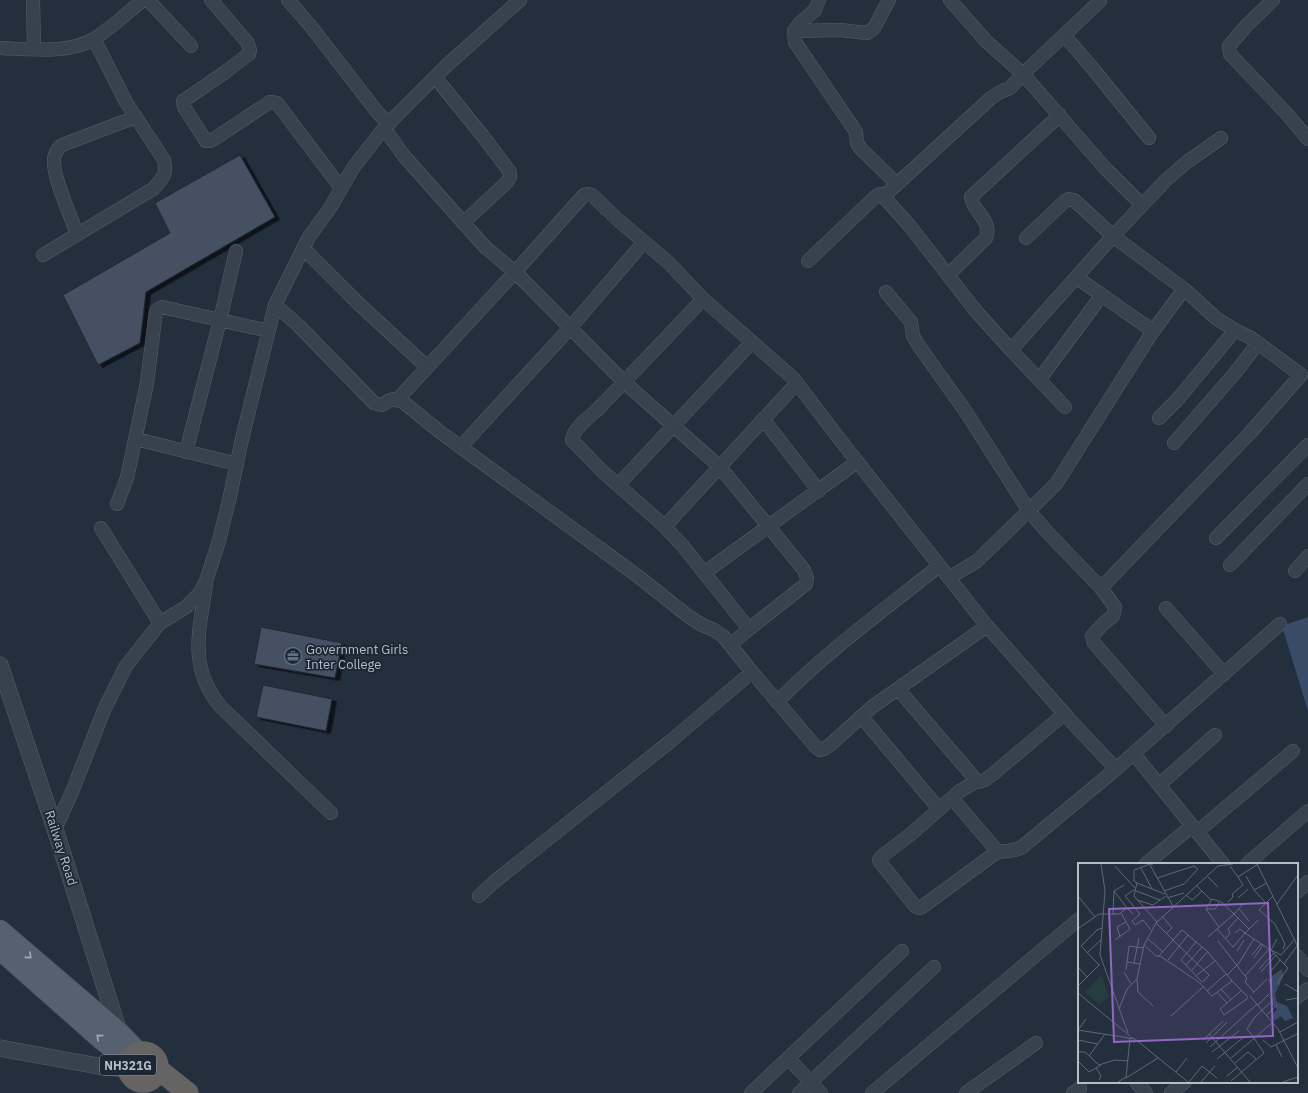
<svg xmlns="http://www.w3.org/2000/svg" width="1308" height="1093" viewBox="0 0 1308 1093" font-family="'IBM Plex Sans',sans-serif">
	<defs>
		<filter id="shadow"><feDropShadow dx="4.5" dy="2.5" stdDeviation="0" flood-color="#0009"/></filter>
	</defs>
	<rect width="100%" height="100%" fill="#242f3e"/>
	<path fill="#394c67" d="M 1308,617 L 1308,711 L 1282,626 Z"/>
	<path fill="#455162" stroke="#1f2835" filter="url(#shadow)" d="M 240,155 L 275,217 L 146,292 L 140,343 L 98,365 L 63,295 L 170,233 L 155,203 Z
		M 261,627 L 342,643 L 335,678 L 254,664 Z
		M 263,685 L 332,699 L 326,731 L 256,717 Z"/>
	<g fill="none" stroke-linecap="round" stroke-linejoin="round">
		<g stroke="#565f6c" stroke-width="14">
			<path id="minor" d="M 33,0 L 34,49
				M 148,0 L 191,46
				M 211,0 L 247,42 L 250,50 L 249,54 L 224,73 L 183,101 L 184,107 L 204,138 L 206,141 L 211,141 L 270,102 L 277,103 L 341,188
				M 288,0 L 309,24 L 378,113 L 389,124
				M 819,0 L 815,10 L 800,23 L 794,31 L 795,42 L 856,132 L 857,143 L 861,149 L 897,184
				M 950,0 L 986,41 L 1023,74 L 1100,1
				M 1273,0 L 1247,25 L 1229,46 L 1230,54 L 1287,114 L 1308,139
				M 794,31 L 840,30 L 867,33 L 874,28 L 889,0
				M 1065,36 L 1094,70 L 1149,138
				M 0,48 C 28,49 70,54 94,39 C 111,28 127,13 143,0
				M 435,77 L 482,135 L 510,172 L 510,177 L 507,182 L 463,223
				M 884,196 L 991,98 L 1000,92 L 1010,88 L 1023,74 L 1105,168 L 1142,205
				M 77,234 C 71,216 53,178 54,161 C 54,154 57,149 62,145 L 136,117
				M 303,248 L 359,304 L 427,367
				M 43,255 L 153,189 C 163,178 167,175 164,160 L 126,102 L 94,39
				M 808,261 L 873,199 L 878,195 L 881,194 L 909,225 L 975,310 L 1011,350 L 1113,236 L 1074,200 L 1069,199 L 1065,201 L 1026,238
				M 948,275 L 986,238 C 993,220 973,213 971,197 L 1060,115
				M 1076,277 L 1153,331
				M 886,292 L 911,322 L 913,336 L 919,346 L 966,412 L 1029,511 L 1048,533 L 1101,588
				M 703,299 C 668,336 633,373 597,410 C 589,417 573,429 572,440 L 602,471 L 661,523 L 683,546 L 749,629 L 730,645
				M 275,305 L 298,325 L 374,403 L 382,405 L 388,401 L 394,399 L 403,402 L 440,432 L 639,577 L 688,616 L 702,625 L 714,630 L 723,636 L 752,672 L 815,746 L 820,750 L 824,749 L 831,744 L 872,707 L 987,626 L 841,441 L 793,378 L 703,299 L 669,263 L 617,219 L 592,195 L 588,194 L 584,195 L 515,272 L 485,247 L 404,156 L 384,128
				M 1011,350 L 1065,407
				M 1039,380 L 1102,295
				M 398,399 L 515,272 L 624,382 L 720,467 L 804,570 L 807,578 L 806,584 L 749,629
				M 1159,418 L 1178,399 L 1235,330
				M 763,419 L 819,491
				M 136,439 L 237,464
				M 467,440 L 570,328 L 644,242
				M 1174,443 L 1235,373 L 1258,343
				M 186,452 L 220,320 L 236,251
				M 618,485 L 752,342
				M 117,504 L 127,478 L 147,383 L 156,311 L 162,307 L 269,331
				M 665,526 L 797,383
				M 101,528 L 160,623
				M 1216,538 L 1308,445
				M 1230,565 L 1308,484
				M 1295,571 L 1308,556
				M 704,573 L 857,462
				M 949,578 L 977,561 L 1056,484 L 1151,334 L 1184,289 L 1113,236 L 1167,179 L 1187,162 L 1221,138
				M 206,585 C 199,631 188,668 221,707 L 331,813
				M 1166,608 L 1224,674
				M 987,626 L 1069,719 L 1116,769 L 1280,624
				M 898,689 L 977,781
				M 777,702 C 826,652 884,610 939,566
				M 1064,714 L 993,774 L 985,780 L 973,783 L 960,791 L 911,834 L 882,856 L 879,860 L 880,862 L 915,906 L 919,908 L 922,907 L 990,857 L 998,852 L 1015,850 L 1022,847 L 1116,769
				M 861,716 L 939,809
				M 1166,726 L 1094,643 L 1092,636 L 1103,624 L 1113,616 L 1115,607 L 1101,588 L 1249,434 L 1301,375 L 1251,338 L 1235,330 L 1217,319 L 1184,289
				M 1134,754 L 1223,864
				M 1159,785 L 1215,735
				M 952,798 L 998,852
				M 55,829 L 72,792 L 104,710 L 126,666 L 160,623 L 186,607 L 200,593 L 206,581 L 219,541 L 230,496 L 242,439 L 275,305 L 309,237 L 330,208 L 353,168 L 384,128 L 446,66 L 520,0
				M 1197,832 L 1293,751
				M 1146,864 L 1192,826
				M 1247,864 L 1308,811
				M 1297,892 L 1308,882
				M 479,896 L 494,882 L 672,740 L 752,672
				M 1297,956 L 1308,970
				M 1297,997 L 1308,989
				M 788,1058 L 821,1093
				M 1136,1082 L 1146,1093
				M 751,1093 L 902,951
				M 799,1093 L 934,967
				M 872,1093 L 1079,919
				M 966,1093 L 1036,1043
				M 1073,1093 L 1080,1088
				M 1171,1093 L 1185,1082"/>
		</g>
		<g stroke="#565f6c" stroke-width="17">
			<path id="tertiary" d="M 0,665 L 55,829 L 119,1032
				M 0,1048 L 98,1066 L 128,1069"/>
		</g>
		<g stroke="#414a57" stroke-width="21">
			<path id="primary" d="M 0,930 L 119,1032 L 139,1053
				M 0,950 L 96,1035 L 129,1062"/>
		</g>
		<g stroke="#434c59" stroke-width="22">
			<path id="trunk" d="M128 1067a15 15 0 1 1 30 0a15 15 0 1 1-30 0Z
				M 158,1069 L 188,1093"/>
		</g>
		<use href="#minor" stroke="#38414e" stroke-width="13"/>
		<use href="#tertiary" stroke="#38414e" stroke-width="16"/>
		<use href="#primary" stroke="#56606e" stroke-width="20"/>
		<use href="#trunk" stroke="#656462" stroke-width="21"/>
	</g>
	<defs><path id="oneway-chevron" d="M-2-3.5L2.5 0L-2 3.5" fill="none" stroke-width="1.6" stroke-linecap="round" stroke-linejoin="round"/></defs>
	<g stroke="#a1aab7">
		<use href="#oneway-chevron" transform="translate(29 956) rotate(41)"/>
		<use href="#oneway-chevron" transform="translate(99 1037) rotate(-140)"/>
	</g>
	<defs>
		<g id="office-ring" transform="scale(0.9)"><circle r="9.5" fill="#1d2633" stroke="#5c6f8a" stroke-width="1.5"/><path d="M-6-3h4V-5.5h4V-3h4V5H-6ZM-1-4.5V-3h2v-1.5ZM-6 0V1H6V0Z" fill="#5c6f8a"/></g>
	</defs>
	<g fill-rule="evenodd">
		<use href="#office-ring" x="293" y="656"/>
	</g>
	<g text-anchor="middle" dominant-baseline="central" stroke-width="3.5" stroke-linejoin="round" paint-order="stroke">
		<rect fill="#1d2633" stroke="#878f9c" stroke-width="1" x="100" y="1055" width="56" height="20" rx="3"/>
		<g font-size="12" font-weight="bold" fill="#b4bcc9">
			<text x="128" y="1065">NH321G</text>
		</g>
		<g font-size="13" fill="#b4bcc9" stroke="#1d2633" text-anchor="start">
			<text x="306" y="649">Government Girls<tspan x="306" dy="15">Inter College</tspan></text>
		</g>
		<g font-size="13" fill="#b4bcc9" stroke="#1d2633">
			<text transform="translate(61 848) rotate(72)">Railway Road</text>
		</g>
	</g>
	<g transform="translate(1078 863)">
		<rect width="220" height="220" fill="#242f3e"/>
		<path d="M 24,112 L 31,134 L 21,142 L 7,129 Z" fill="#263c3f"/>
		<path d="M 204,106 L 205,114 L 197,131 L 199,139 L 209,143 L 215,155 L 207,158 L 203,153 L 196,158 L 194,151 L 199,146 L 193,140 L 195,132 L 190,116 Z" fill="#394c67"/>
		<path fill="none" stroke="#5e6776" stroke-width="1" d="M 23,1 L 27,28 L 22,92 L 50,170M 75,1 L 72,2 L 95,43M 179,1 L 220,84M 37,3 L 57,25M 152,3 L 160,14M 63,5 L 74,26 L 87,31M 168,13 L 176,27M 130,14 L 140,24M 79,15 L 116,3 L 120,6 L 106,21 L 86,28M 59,20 L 56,18 L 56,7 L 72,1M 46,22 L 36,28 L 49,45M 74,26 L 59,20 L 56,33 L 79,59M 56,27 L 47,33 L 62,51 L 54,58 L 57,62 L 65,57 L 73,67M 56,27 L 82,37M 124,28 L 133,37M 108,32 L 114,37 L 124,28 L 119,23M 0,33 L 17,54M 195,33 L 181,47 L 197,61 L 207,81 L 205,86M 89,35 L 106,30M 160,35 L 170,26M 59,37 L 75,42 L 88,33M 150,39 L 155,34 L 154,31 L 165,22 L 160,14 L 180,1M 187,39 L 176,27 L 189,20M 199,41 L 220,12M 128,46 L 137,46 L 142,38 L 156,51 L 165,41M 161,46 L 171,58M 35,52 L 36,28M 84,53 L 94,65 L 88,71M 0,63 L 1,65 L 21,51 L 41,51 L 49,45 L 55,51M 141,64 L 128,46 L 134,36 L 141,38M 139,66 L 156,51 L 171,66M 42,74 L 39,64 L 48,59M 130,74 L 139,66 L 155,84 L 167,70 L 162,66 L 157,70M 69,75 L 85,89M 148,75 L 152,70 L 150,66 L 160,55M 199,76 L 193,87 L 206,101M 37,77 L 52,66 L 43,50M 140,78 L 167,113M 118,79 L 103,97 L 124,119M 66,82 L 78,93 L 82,93 L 122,120 L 134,133 L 154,118 L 129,88 L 104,67 L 95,77 L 78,60M 191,86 L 203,92 L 216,77M 159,88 L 166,77M 9,90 L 23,77M 174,92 L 183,81M 81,93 L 95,77 L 131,112 L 125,119M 176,95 L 185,82M 90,97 L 110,72M 49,99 L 62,101M 56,100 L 61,75M 21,102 L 3,83 L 19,67 L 24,65M 108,102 L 124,84M 0,104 L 9,114 L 0,123M 181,106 L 196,90M 48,107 L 51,83 L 65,85M 114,107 L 129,89M 46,109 L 53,121M 183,109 L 198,92M 191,110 L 202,97M 119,112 L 137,98M 149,112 L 161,100 L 176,76 L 167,70 L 180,57M 9,114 L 22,101M 59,116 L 60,129 L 75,143M 154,118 L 170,134M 207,121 L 220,129M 201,122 L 200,119 L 210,105 L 206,101 L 219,83M 143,126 L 153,137M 129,128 L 148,111M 163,128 L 142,146 L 146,152 L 170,135M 139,129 L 149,140M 176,129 L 167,119 L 169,115 L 167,113 L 191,86 L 176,76M 0,130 L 52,173M 175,130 L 189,116M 172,133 L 200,166 L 220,205M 208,137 L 220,135M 180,142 L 191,131M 41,146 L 49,126 L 59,116 L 66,82 L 78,60 L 140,3 L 155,1M 189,152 L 199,142M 93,153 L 125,124M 0,167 L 51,175M 0,167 L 8,156M 202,169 L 220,159M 131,171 L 172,219M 55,175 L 51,175 L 57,176 L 110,219M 176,175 L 169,166 L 176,155 L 194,138M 0,177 L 20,181M 125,177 L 145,158M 185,177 L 193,184 L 219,171M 128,180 L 149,159M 198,182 L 204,194M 132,184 L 179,141M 0,189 L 7,189 L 21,202 L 37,197 L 50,198M 134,189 L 161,168M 11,193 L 27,171M 153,195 L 195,159M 139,196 L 167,173M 0,198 L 11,209 L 23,202M 157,200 L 170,189 L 178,196M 18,205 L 23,213 L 21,217M 98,209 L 109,195M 149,213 L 160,204M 48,215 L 80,195M 153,218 L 186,190 L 176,175M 40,219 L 48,214 L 52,176M 111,219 L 124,203 L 139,215M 123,219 L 137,203M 205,219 L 220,214"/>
		<path fill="#9266c3" fill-opacity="0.15" stroke="#9266c3" stroke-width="2" d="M 190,40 L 195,173 L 36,179 L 31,46 Z"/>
		<rect width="220" height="220" fill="none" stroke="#b4bcc9" stroke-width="2"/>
	</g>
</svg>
